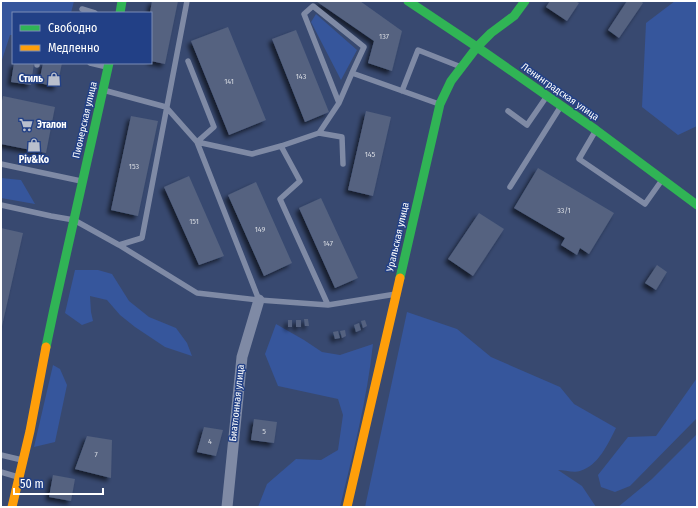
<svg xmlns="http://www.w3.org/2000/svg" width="698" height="508" viewBox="0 0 698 508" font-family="'Fira Sans Condensed',sans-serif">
	<defs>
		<filter id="shadow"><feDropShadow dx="-3.5" dy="3.5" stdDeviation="2" flood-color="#0009"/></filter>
	</defs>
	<rect width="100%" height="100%" fill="#384970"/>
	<path fill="#36569c" d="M 1,1 L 74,1 L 71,13 L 13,13 L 13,35 L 10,35 L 1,63 Z
		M 675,1 L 697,1 L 697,126 L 678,135 L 642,107 L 646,23 Z
		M 316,14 L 357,50 L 341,80 L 311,22 Z
		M 1,178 L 21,180 L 35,204 L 1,198 Z
		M 75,270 L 98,270 L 112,274 L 129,301 L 149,317 L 176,328 L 187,343 L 192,356 L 165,347 L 135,327 L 120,315 L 107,300 L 90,296 L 91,312 L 93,321 L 82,325 L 65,313 Z
		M 407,312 L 457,329 L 491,357 L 560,387 L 574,404 L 616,428 C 608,444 598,466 580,471 C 574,473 564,470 558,470 L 582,486 L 596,507 L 365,507 Z
		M 276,324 L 304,340 L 322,352 L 340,355 L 373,344 C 367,400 353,453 340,507 L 258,507 L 267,484 L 296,459 L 321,460 L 338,450 L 343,415 L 338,399 L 278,386 L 265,354 Z
		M 53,365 L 60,369 L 67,385 L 55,442 L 34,447 Z
		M 697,378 L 697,418 L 695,420 L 630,486 L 615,492 L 601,487 L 598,475 L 628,437 L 656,436 Z
		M 697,434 L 697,507 L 618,507 L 652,479 Z"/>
	<path fill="#546280" filter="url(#shadow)" d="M 152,1 L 178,1 L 165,64 L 151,61 L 151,13 L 150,13 Z
		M 316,1 L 360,1 L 402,31 L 392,71 L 368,63 L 374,41 Z
		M 550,1 L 575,1 L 579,3 L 567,21 L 546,7 Z
		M 627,1 L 641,1 L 643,3 L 619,38 L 608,30 Z
		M 228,27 L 266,120 L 229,135 L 191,41 Z
		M 296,30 L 329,112 L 305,122 L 272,39 Z
		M 14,63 L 34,63 L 31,85 L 11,82 Z
		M 43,63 L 62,63 L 57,87 L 39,83 Z
		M 3,96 L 55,107 L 46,153 L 1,144 L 1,105 Z
		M 366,111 L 391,117 L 373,196 L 348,190 Z
		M 131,116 L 158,121 L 138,216 L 111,210 Z
		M 538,168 L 614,213 L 589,254 L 580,248 L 577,255 L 561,245 L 565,238 L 514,208 Z
		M 189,176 L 224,256 L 199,265 L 164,187 Z
		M 256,182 L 292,263 L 264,276 L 228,195 Z
		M 321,198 L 358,278 L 335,288 L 299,208 Z
		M 479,213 L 504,229 L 473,276 L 448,259 Z
		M 1,228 L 23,233 L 2,326 L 1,326 Z
		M 657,265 L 667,272 L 656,290 L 645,283 Z
		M 304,319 L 308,319 L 309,326 L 305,326 Z
		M 288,320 L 292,320 L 292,327 L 288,327 Z
		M 296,320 L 301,320 L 301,327 L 296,327 Z
		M 365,320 L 367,326 L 363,328 L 361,321 Z
		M 359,323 L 361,330 L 356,332 L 354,325 Z
		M 345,330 L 346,336 L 342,338 L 340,331 Z
		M 338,331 L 340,338 L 335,339 L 333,332 Z
		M 254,419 L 277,422 L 274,443 L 251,440 Z
		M 204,427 L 223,430 L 216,456 L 197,452 Z
		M 87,436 L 112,440 L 111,478 L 75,469 Z
		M 53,475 L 75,479 L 71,501 L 49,497 Z"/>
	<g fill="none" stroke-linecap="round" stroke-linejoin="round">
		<path stroke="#7f8aa5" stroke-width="5.5" d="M 82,9 L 95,13
			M 188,61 L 214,127 L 197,142 L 259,300
			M 90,63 L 107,67
			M 37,65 L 37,63
			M 103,90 L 166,107 L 197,142 L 252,154 L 281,146 L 319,133 L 339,103 L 352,73 L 439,104
			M 402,91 L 418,50 L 461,67
			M 339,103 L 304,14 L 313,6 L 364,47 L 352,73
			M 508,111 L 527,125 L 547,96
			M 596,130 L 579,159 L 645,204 L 662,180
			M 319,133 L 342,137 L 343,164
			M 281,146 L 300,181 L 280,199 L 328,305
			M 1,164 L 81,181
			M 510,187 L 561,106
			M 1,205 L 51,216 L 74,220 L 119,245 L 142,238 L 187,1
			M 119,245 L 197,293 L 259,300 L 328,305 L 396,294
			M 1,455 L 22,460
			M 1,472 L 18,477"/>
		<path stroke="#7f8aa5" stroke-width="11" d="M 227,507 L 242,357 L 259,300"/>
		<path stroke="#30b455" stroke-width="9" d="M 408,1 L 477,47 L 596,130 L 697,205
			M 120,13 L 122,1
			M 400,278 L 440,104 L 451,81 L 477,47 L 491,33 L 514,16 L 525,1
			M 46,347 L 54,309 L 109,63"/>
		<path stroke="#ff9f0a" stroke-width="9" d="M 12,507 L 30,431 L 46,347
			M 347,507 L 400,278"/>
	</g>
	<defs>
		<g id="shop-bare" transform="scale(1.08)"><path d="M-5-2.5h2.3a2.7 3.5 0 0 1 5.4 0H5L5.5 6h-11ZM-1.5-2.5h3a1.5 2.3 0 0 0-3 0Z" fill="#b9bfcd" stroke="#224086" stroke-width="2.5" paint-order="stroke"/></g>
		<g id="supermarket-bare" transform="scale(1.08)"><path d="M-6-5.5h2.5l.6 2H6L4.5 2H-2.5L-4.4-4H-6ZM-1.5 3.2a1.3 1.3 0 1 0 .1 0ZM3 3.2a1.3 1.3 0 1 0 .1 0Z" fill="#b9bfcd" stroke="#224086" stroke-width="2.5" paint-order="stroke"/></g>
	</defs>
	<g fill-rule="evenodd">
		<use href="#shop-bare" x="54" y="79"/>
		<use href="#supermarket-bare" x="26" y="125"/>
		<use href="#shop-bare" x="34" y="145"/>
	</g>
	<g text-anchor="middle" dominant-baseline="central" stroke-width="3" stroke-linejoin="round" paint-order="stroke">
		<g font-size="8" fill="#d4d8df">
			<text x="384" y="36">137</text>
			<text x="301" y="76">143</text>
			<text x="229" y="81">141</text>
			<text x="370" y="154">145</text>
			<text x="134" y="166">153</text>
			<text x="564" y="210">33/1</text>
			<text x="194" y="221">151</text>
			<text x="260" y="229">149</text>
			<text x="328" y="243">147</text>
			<text x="264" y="431">5</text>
			<text x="210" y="441">4</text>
			<text x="96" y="454">7</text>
		</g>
		<g font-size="10" font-weight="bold" fill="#fff" stroke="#224086" text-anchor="end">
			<text x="43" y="79">Стиль</text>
			<text x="37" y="125" text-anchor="start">Эталон</text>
			<text x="34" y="160" text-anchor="middle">Piv&amp;Ko</text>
		</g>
		<g font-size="10" fill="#fff" stroke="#224086">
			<text transform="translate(560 92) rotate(35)">Ленинградская улица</text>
			<text transform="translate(85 120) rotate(-77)">Пионерская улица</text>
			<text transform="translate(398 237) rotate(-77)">Уральская улица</text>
			<text transform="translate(237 403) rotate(-84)">Биатлонная улица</text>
		</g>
	</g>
	<rect width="698" height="508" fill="none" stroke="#ffffff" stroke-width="4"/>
	<rect x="12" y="12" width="140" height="52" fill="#224086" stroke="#7a8cb6"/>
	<rect x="20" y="25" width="20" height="6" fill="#30b455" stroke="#7a8cb6"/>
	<text x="48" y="32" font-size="12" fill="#ffffff">Свободно</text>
	<rect x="20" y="45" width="20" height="6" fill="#ff9f0a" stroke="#7a8cb6"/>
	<text x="48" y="52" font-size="12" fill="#ffffff">Медленно</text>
	<path d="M14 488v6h89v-6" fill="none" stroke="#ffffff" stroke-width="2"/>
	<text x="20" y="488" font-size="12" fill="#ffffff" stroke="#224086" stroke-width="3" paint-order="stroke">50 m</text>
</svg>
